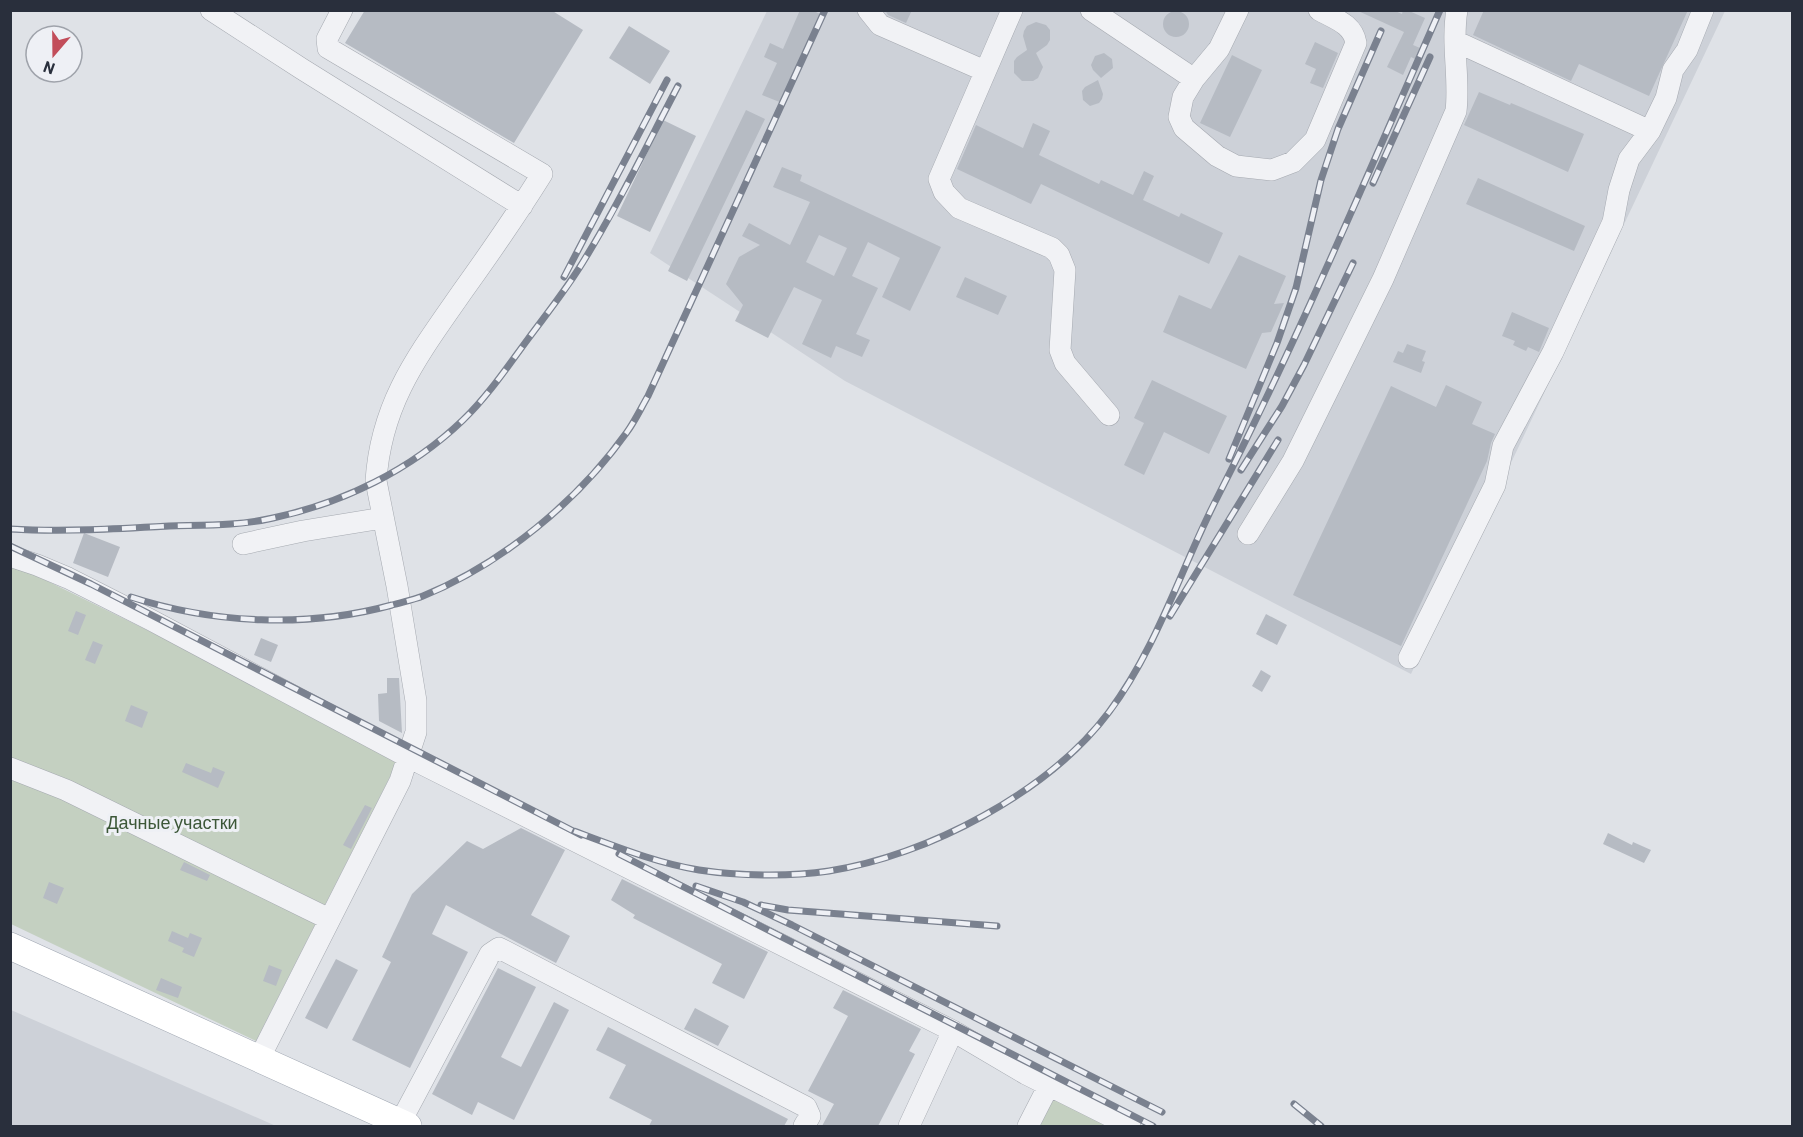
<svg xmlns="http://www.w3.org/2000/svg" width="1803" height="1137" viewBox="0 0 1803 1137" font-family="Barlow,sans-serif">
	<rect width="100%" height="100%" fill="#dfe2e7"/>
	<path fill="#cdd1d8" d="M 767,11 L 1725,11 L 1411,674 L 845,381 L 650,253 Z
		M 11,1010 L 276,1126 L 11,1126 Z"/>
	<path fill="#c4d0c1" d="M 10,566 L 29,572 L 401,755 L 256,1041 L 11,924 Z
		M 1050,1092 L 1117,1126 L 1032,1126 Z"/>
	<path fill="#b6bbc3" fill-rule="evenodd" d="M 365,10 L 551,10 L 583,30 L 514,143 L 345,43 Z
		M 800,10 L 812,10 L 822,15 L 782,103 L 762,95 L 777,63 L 764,57 L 770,43 L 783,49 Z
		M 885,10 L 912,10 L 906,23 L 888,15 Z
		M 1356,10 L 1393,10 L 1402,14 L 1403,10 L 1407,10 L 1425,18 L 1413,45 L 1420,48 L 1415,59 L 1411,57 L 1403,75 L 1387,67 L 1404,32 Z
		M 1484,10 L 1688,10 L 1649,96 L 1579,64 L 1571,81 L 1473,35 Z
		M1163 24a13 13 0 1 1 26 0a13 13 0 1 1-26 0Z
		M 1036,22 L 1046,25 L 1050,30 L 1050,40 L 1047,45 L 1036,53 L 1043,67 L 1038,78 L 1033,81 L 1022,81 L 1014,73 L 1014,61 L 1017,57 L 1027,50 L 1023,36 L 1024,31 L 1027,26 Z
		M 629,26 L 670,51 L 650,84 L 609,58 Z
		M 1315,42 L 1338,53 L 1323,88 L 1310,83 L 1316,69 L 1305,64 Z
		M 1104,53 L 1112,59 L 1113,68 L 1101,78 L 1093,70 L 1091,65 L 1095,56 Z
		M 1232,55 L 1262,70 L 1230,137 L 1200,123 Z
		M 1098,80 L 1103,94 L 1102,99 L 1099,103 L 1090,106 L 1083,100 L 1082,91 L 1085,87 Z
		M 1479,92 L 1510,105 L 1511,103 L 1584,134 L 1568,172 L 1464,125 Z
		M 746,110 L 765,119 L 687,281 L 668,271 Z
		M 663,120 L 696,136 L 650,232 L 617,216 Z
		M 1033,123 L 1050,131 L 1039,155 L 1099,184 L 1101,180 L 1133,195 L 1144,171 L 1154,176 L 1143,200 L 1179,217 L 1181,213 L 1223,233 L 1209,264 L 1041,184 L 1031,204 L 957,169 L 976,125 L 1023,148 Z
		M 782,167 L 802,175 L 800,181 L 941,247 L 910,311 L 882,297 L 900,258 L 868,242 L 852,276 L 878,288 L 856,334 L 870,340 L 862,357 L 836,346 L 831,358 L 802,344 L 822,300 L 794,287 L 768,338 L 735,321 L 743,305 L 726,284 L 739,257 L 760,245 L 742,236 L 749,223 L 790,245 L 810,202 L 773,187 ZM 819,235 L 847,248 L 834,276 L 806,262 Z
		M 1478,178 L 1585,226 L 1574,251 L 1466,204 Z
		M 1239,255 L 1286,276 L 1274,304 L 1284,303 L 1271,332 L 1262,333 L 1246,369 L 1163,332 L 1179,295 L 1211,309 Z
		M 965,277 L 1007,296 L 998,315 L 956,297 Z
		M 1512,312 L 1549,328 L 1539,352 L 1528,347 L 1526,351 L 1513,345 L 1515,341 L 1502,336 Z
		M 1407,344 L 1426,351 L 1422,361 L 1425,362 L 1421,373 L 1393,362 L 1398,351 L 1403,353 Z
		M 1152,380 L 1227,416 L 1209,454 L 1164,432 L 1144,475 L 1124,465 L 1144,423 L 1134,418 Z
		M 1446,385 L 1482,402 L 1472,424 L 1495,434 L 1491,443 L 1487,461 L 1401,646 L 1293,595 L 1391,386 L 1436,407 Z
		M 84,533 L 120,547 L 108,577 L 73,563 Z
		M 76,611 L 86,615 L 78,635 L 68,631 Z
		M 1266,614 L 1287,625 L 1277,645 L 1256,634 Z
		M 261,638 L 278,645 L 271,662 L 254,655 Z
		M 93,641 L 103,645 L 95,664 L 85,660 Z
		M 1261,670 L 1271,676 L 1262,692 L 1252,686 Z
		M 387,678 L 399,678 L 402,733 L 379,721 L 378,694 L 387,693 Z
		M 131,705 L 148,712 L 142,728 L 125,721 Z
		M 186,763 L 211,773 L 213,767 L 225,772 L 218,788 L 182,772 Z
		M 365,805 L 372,808 L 351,849 L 343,845 Z
		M 521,828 L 565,850 L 531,915 L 570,936 L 556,963 L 446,905 L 432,934 L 468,952 L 410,1068 L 352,1040 L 391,962 L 382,957 L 412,894 L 467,841 L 483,849 Z
		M 1608,833 L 1632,845 L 1633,842 L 1651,850 L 1644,863 L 1603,844 Z
		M 184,862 L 210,875 L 207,881 L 180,870 Z
		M 622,879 L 768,952 L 744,999 L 712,983 L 722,964 L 633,918 L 635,915 L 611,900 Z
		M 49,882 L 64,888 L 57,904 L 43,898 Z
		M 172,931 L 188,938 L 190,933 L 202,938 L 194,957 L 182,952 L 184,948 L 168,941 Z
		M 336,959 L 358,970 L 327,1029 L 305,1018 Z
		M 269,965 L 282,970 L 276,986 L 263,981 Z
		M 498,968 L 536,987 L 501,1057 L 521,1067 L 554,1002 L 569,1010 L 514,1120 L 478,1102 L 472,1115 L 432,1094 Z
		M 161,978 L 182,987 L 178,998 L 156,990 Z
		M 843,990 L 921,1029 L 909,1051 L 915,1054 L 878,1126 L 822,1126 L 834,1104 L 808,1091 L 848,1016 L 833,1008 Z
		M 695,1008 L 729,1026 L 718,1046 L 684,1029 Z
		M 608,1027 L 788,1119 L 784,1126 L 649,1126 L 652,1120 L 609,1098 L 626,1065 L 596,1050 Z"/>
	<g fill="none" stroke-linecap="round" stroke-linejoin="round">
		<g stroke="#a5a9b0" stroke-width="22">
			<path id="minor" d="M 211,10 L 302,69 L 522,206
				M 868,10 L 880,25 L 985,71
				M 1012,10 L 939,179 L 944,192 L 959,208 L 1052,248 L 1059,255 L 1065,270 L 1060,350 L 1065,363 L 1109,415
				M 1091,10 L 1194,79
				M 1238,10 L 1219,49 L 1194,79 L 1183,97 L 1179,117 L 1184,128 L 1217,156 L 1236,166 L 1272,170 L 1293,162 L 1315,140 L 1356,43 C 1353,24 1335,19 1319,10
				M 1455,41 L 1650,131
				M 1248,534 L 1293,461 L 1383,279 L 1456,111 C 1460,78 1451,44 1457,10
				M 243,544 L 303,531 L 383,518
				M 10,556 L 37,565 L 68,578 L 151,620 L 408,757 L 953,1031 L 1026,1074 L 1130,1126
				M 1409,658 L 1495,485 L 1503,446 L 1553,352 L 1613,222 L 1619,190 L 1629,159 L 1650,131 L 1666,98 L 1673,70 L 1687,50 L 1703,10
				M 10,768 L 66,790 L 329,919
				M 259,1059 L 400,781 L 416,732 L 416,701 L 397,586 L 376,481 C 381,402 419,354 462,292 C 490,253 517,214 542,174 L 328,48 L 327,39 L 342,10
				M 400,1123 L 490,954 L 499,948 L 806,1107 L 810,1116 L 804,1126
				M 909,1126 L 953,1031
				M 1028,1126 L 1049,1085"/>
		</g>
		<g stroke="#9fa6b1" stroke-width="28">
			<path id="major" d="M 10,946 L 408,1126"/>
		</g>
		<use href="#minor" stroke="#f1f2f5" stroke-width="21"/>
		<use href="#major" stroke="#fff" stroke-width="27"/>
		<g stroke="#7a818f" stroke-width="7">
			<path id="rail" d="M 1373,183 L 1430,57
				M 564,277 L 667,80
				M 1229,459 L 1277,343 L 1296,288 L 1321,180 L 1338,129 L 1381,31
				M 1241,470 L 1282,406 L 1304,365 L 1353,263
				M 10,529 C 63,532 116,529 169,526 C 203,525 239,526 273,518 C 343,503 411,470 463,420 C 488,396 508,366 528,339 C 548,312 569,286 586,257 C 620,202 648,143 678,86
				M 10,546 L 91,584 L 581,835
				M 131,597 C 214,624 308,628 392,605 C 402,602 413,600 423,596 C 502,564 578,501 627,432 C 635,421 641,408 648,396 L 825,10
				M 1170,616 L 1278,440
				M 574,831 C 615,846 656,863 699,870 C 738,876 789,877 829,871 C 927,856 1049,792 1109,712 C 1157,648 1181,568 1217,498 C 1298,339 1368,174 1440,10
				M 619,854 L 1153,1126
				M 696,886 L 743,902 L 792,925 L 1162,1112
				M 761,905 L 788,910 L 997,926
				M 1294,1104 L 1321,1126"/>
		</g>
		<use href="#rail" stroke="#eef0f5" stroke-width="4.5" stroke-dasharray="14" stroke-linecap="butt"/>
	</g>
	<g text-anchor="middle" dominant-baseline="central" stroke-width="6" stroke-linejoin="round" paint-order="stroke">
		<g font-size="18" fill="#3c5738" stroke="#eef0f5">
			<text x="172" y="822">Дачные участки</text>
		</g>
	</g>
	<rect width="1803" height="1137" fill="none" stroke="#292f3c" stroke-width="24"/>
	<g transform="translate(54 54) rotate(200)"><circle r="28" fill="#eef0f5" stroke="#9fa3ab" stroke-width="1.5"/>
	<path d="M0-4.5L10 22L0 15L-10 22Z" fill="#c24d5a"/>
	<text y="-9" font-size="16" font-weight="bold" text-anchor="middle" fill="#292f3c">N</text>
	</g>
</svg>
